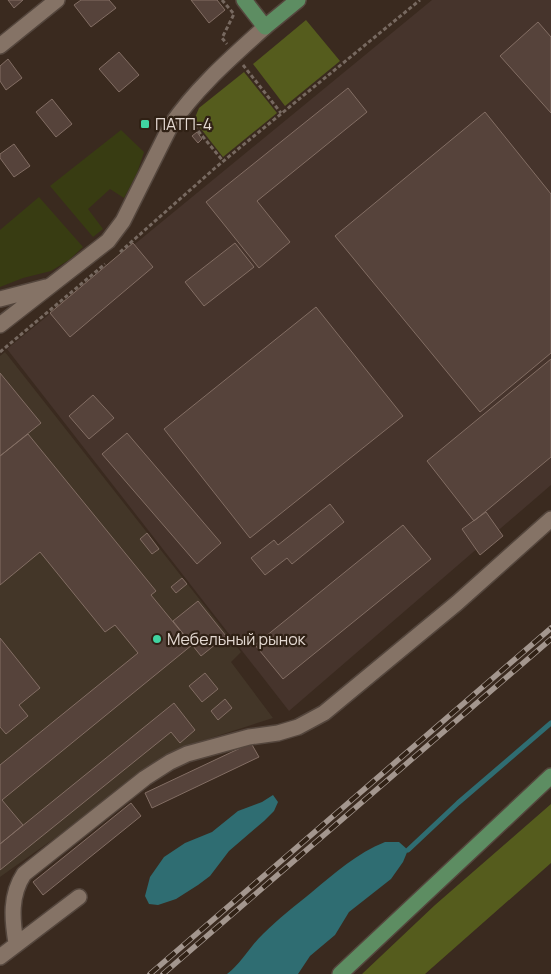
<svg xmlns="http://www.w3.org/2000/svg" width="551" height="974" viewBox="0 0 551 974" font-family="Manrope,sans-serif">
	<rect width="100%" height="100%" fill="#3a2a1f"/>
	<path fill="#433628" d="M 5,352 L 241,652 L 231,662 L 273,718 L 183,747 L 0,877 L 0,356 Z"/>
	<path fill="#46342c" d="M 432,0 L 551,0 L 551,485 L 289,711 L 7,349 Z"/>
	<path fill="#383c12" d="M 121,130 L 144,152 L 137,173 L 124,198 L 110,189 L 88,209 L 103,229 L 93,237 L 50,186 Z
		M 39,197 L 83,247 L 69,260 L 51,271 L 23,278 L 0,287 L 0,230 Z"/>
	<path fill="#555c1d" d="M 306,20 L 340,61 L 285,106 L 253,64 Z
		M 244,72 L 277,113 L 223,157 L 194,120 L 199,108 Z
		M 551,804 L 551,863 L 425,974 L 362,974 L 435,905 Z"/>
	<path fill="#2f6d72" d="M 273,795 L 278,802 L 274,811 L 264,821 L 229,851 L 210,876 L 198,885 L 176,899 L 158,905 L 149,904 L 145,896 L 150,877 L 164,857 L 185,843 L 212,832 L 238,811 L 262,802 Z
		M 385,842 L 399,842 L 408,850 L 403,862 L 391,879 L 349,912 L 335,935 L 310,956 L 298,974 L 227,974 C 242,963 250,946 263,934 C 278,919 296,905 312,892 C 335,873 357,853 385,842 Z"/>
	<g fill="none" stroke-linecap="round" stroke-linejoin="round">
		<path stroke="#2f6d72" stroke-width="5" d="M 408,850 L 458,803 L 551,723"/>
	</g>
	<path fill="#56433b" stroke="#836e64" d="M 8,0 L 23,0 L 14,8 Z
		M 81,0 L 109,0 L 116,8 L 91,27 L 74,5 Z
		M 191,0 L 217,0 L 225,10 L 209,23 Z
		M 538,22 L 551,37 L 551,113 L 500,56 Z
		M 119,52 L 139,75 L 119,92 L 99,69 Z
		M 8,59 L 22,78 L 6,90 L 0,81 L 0,66 Z
		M 348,88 L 367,112 L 257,201 L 290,242 L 259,268 L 206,202 Z
		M 52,99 L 72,124 L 56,137 L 36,112 Z
		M 485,112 L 551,194 L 551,353 L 480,412 L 335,236 Z
		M 197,132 L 202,139 L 198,143 L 192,136 Z
		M 14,144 L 30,166 L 14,177 L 0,158 L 0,154 Z
		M 133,243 L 153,267 L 70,337 L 50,313 Z
		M 235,243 L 254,267 L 204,306 L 185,282 Z
		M 316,307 L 403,416 L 250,538 L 164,429 Z
		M 551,359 L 551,457 L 474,521 L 427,461 Z
		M 0,373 L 41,423 L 0,456 Z
		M 93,395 L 114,418 L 89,439 L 69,416 Z
		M 127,433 L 221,543 L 197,564 L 102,454 Z
		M 28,434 L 156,591 L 151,595 L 192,645 L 2,800 L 23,825 L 0,844 L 0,765 L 138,653 L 115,625 L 105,632 L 40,552 L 0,585 L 0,456 Z
		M 330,504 L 344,522 L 292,564 L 287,558 L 265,575 L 251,558 L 274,540 L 278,545 Z
		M 486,512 L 503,536 L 480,555 L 462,529 Z
		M 403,525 L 431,559 L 283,679 L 255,645 Z
		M 147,533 L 159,549 L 152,554 L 140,539 Z
		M 182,578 L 187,584 L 176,593 L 171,587 Z
		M 198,601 L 226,636 L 201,656 L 173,621 Z
		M 0,638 L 40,688 L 19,705 L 28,716 L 6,734 L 0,727 Z
		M 205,673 L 218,689 L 202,702 L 189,686 Z
		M 225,699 L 232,708 L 218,720 L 211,711 Z
		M 174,703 L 195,730 L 180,743 L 171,732 L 0,870 L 0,844 Z
		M 251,743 L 259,757 L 152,808 L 145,793 Z
		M 131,803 L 141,816 L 43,895 L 33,882 Z"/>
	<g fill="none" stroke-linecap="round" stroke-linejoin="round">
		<g stroke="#54463d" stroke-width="18">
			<path id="minor" d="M 0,46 L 57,0
				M 0,299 L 46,287
				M 0,325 L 108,241 L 123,221 L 171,125 C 197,87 231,58 265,27
				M 16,943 C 12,919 10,895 24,874 L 145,778 L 170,762 L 187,754 L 249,737 L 278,733 L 298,727 L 324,713 L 457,603 L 551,519
				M 0,957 L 79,897"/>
		</g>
		<g stroke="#54463d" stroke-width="18">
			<path id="major" d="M 244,0 L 265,27 L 298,0
				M 340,974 L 551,776"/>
		</g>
		<path stroke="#776960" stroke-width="3" stroke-dasharray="4 2.5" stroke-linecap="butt" d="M 222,0 L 234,14 L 222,38 L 227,44
			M 243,65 L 281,113
			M 194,126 L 223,161
			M 120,252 L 215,168 L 420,0
			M 0,352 L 105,264"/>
		<use href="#minor" stroke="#857366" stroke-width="15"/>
		<use href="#major" stroke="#5d8d62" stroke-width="15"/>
		<g stroke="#a3968e" stroke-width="5.5">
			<path id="rail" d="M 150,974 L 551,628
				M 163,974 L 551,639"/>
		</g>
		<use href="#rail" stroke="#302115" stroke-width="4" stroke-dasharray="11" stroke-linecap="butt"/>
	</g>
	<g fill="#40d4a1" stroke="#302115" stroke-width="2">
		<rect x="140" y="119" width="10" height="10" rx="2.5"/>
		<circle cx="157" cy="639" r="5"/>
	</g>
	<g text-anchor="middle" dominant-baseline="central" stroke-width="4.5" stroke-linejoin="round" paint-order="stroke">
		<g font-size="16" fill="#e4d9d2" stroke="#302115" text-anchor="start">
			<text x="155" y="124">ПАТП-4</text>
			<text x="167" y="639">Мебельный рынок</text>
		</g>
	</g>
</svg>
